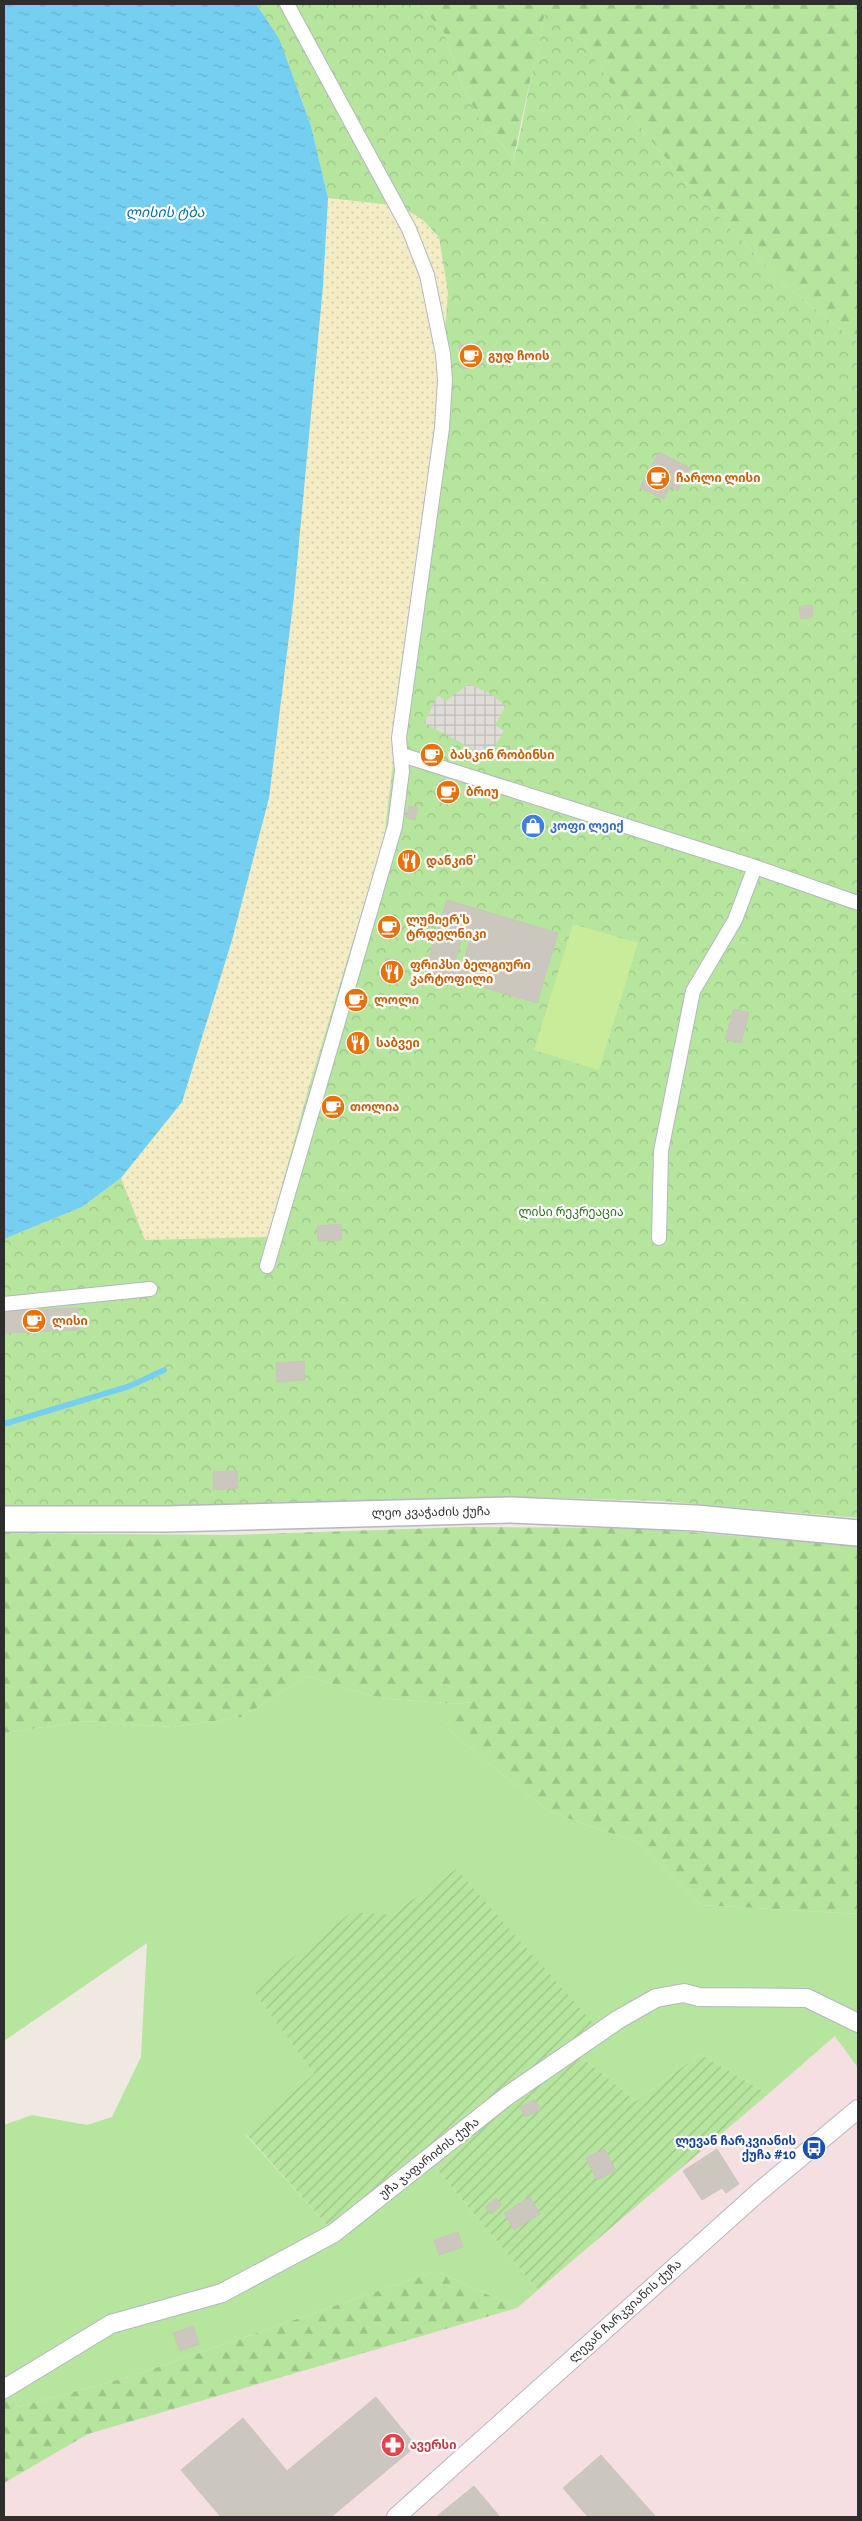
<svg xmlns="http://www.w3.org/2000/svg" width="862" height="2521" viewBox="0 0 862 2521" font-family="Raleway,'Noto Sans Georgian',sans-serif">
	<defs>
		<pattern id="forest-firs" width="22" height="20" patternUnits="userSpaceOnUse" patternTransform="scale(1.25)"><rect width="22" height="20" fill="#b6e59e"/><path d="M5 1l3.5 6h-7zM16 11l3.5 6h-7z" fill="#9dc588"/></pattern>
		<pattern id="sand-dots" width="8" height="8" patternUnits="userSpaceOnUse" patternTransform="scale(1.25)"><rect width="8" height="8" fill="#f3ecc5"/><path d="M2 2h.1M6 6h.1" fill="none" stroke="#d1cbaa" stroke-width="1.8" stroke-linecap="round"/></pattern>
		<pattern id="park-crowns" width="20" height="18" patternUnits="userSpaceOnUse" patternTransform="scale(1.25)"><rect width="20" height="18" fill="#b6e59e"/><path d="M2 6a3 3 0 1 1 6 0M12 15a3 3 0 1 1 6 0" fill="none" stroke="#9dc588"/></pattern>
		<pattern id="garden-furrows" width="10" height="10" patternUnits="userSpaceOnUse" patternTransform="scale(1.25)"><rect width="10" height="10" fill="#b6e59e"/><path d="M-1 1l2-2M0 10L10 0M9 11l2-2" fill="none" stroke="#9dc588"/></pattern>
		<pattern id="plaza-grid" width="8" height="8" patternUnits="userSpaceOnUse" patternTransform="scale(1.25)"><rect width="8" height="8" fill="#dfdcd8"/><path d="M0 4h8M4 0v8" fill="none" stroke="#c0bdba"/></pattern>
		<pattern id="water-ripples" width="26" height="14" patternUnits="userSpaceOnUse" patternTransform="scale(1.25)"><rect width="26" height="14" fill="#75cff0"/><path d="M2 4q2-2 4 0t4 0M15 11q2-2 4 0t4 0" fill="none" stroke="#66b2ce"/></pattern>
	</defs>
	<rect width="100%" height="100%" fill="#efe9e1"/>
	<path fill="#f5dfe0" d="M 835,2036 L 858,2068 L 858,2517 L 4,2517 L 4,2483 L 88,2434 L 517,2308 Z"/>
	<path fill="#b6e59e" d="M 307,1676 L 378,1698 L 457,1704 L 473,1702 L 445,1726 L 494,1768 L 550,1812 L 639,1843 L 701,1905 L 858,1914 L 858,2068 L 835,2036 L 768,2094 L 700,2054 L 636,2101 L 574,2051 L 456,1869 L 391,1916 L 352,1913 L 253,1990 L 314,2074 L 245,2134 L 334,2233 L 428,2159 L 538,2290 L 517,2308 L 436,2271 L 132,2376 L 18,2407 L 9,2387 L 4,2389 L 4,2125 L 32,2115 L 87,2125 L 112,2117 L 141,2057 L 147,1943 L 4,2041 L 4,1733 L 86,1721 L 172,1727 L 242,1717 Z"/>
	<path fill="url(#forest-firs)" d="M 419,4 L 858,4 L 858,343 L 787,287 L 687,184 L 632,117 L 577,32 L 546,13 C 540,25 542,37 538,50 C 528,87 521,124 513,162 L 503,145 L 484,127 L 463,88 L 444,33 Z
		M 466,1527 L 641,1528 L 858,1546 L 858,1914 L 701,1905 L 639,1843 L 550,1812 L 494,1768 L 445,1726 L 472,1702 L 457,1704 L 378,1698 L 307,1676 L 242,1717 L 172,1727 L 86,1721 L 4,1733 L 4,1533 L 233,1535 Z
		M 436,2271 L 517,2308 L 88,2434 L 4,2483 L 4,2389 L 9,2387 L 18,2407 L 132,2376 Z"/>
	<path fill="url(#sand-dots)" d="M 328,198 L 400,206 L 422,219 L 439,237 L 448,293 L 446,325 L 384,838 L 308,1090 L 268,1238 L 145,1240 L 121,1178 L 182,1102 L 232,940 L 269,798 L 294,596 L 323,286 Z"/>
	<path fill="url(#park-crowns)" d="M 256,4 L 419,4 L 444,33 L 463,88 L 484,127 L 503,145 L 513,162 C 524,125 527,87 538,50 C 542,37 540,25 546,12 L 577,32 L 632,117 L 687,184 L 787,287 L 858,343 L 858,1518 L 661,1501 L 524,1497 L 155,1507 L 4,1507 L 4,1239 L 82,1207 L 121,1178 L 145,1240 L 268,1237 L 308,1090 L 384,838 L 443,354 L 448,293 L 439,237 L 422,219 L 400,206 L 328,198 L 311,126 L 279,38 Z"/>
	<path fill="url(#garden-furrows)" d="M 456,1869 L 601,2032 L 574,2051 L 636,2101 L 700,2054 L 768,2094 L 538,2290 L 428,2159 L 334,2233 L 245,2133 L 314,2074 L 252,1989 L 352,1912 L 391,1915 Z"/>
	<path fill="#c9ec9a" d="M 573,924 L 638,943 L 599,1070 L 534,1050 Z"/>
	<path fill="url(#plaza-grid)" d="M 469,684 L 489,693 L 506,706 L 495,725 L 504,731 L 488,757 L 424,723 L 438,695 L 446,701 Z"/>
	<path fill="url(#water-ripples)" d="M 4,4 L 256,4 L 279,38 L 311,126 L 328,198 L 323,286 L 294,596 L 269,798 L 232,940 L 182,1102 L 121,1178 L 82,1207 L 4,1239 Z"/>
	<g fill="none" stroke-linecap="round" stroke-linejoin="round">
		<path stroke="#75cff0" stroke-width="5.5" d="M 4,1424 L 130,1386 L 164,1370"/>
	</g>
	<path fill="#cbc7bf" stroke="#cbc5ba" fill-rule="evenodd" d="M 477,343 L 480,367 L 462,369 L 459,345 Z
		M 659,452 L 690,468 L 678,491 L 670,487 L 664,499 L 640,488 Z
		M 812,605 L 813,617 L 801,619 L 799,607 Z
		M 409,806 L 418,808 L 415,820 L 406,818 Z
		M 407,850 L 416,852 L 410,871 L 401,868 Z
		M 447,900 L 558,933 L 537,1003 L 425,970 ZM 464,930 L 472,932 L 463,964 L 455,962 Z
		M 386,920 L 396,922 L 393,934 L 383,931 Z
		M 386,958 L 404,963 L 397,985 L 380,980 Z
		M 734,1009 L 749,1013 L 741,1043 L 725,1039 Z
		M 355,1033 L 366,1037 L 360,1052 L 350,1049 Z
		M 341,1224 L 342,1240 L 318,1241 L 317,1226 Z
		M 78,1308 L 79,1330 L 4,1333 L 4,1311 Z
		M 304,1361 L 305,1380 L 277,1382 L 276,1363 Z
		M 237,1471 L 238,1488 L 214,1490 L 213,1472 Z
		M 535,2100 L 541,2110 L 525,2117 L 520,2107 Z
		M 605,2149 L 616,2171 L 597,2180 L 586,2158 Z
		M 717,2149 L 739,2184 L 726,2193 L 722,2188 L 702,2200 L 683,2171 Z
		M 530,2197 L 540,2214 L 514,2230 L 504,2213 Z
		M 496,2198 L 502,2205 L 491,2214 L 485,2207 Z
		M 458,2232 L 463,2247 L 439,2255 L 434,2240 Z
		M 193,2326 L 199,2344 L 180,2351 L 173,2333 Z
		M 376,2397 L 416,2446 L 331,2517 L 221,2517 L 181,2470 L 243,2418 L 287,2471 Z
		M 601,2455 L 656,2517 L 588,2517 L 563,2488 Z
		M 474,2486 L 500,2517 L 436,2517 Z"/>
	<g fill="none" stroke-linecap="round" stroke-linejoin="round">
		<g stroke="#b4b7c1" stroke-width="16">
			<path id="pedestrian" d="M 402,755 L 755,867 L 858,903
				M 659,1238 L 661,1151 L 693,991 L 735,920 L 755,867
				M 267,1266 L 395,826 L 402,771 L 399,738 L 442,428 L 445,380 L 443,354 L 427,275 L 409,229 L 287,4
				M 4,1304 L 150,1289"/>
		</g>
		<g stroke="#b4b7c1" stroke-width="20">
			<path id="minor" d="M 4,2389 L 111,2324 L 222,2293 L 334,2233 L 507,2096 L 619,2019 L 656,1998 L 684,1993 L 699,1997 L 807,1998 L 858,2023
				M 396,2517 L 760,2191 L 858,2109"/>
		</g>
		<g stroke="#b4b7c1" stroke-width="28">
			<path id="secondary" d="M 4,1519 L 166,1519 L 511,1510 L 696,1518 L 858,1533"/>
		</g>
		<use href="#pedestrian" stroke="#fff" stroke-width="14"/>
		<use href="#minor" stroke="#fff" stroke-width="18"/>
		<use href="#secondary" stroke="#fff" stroke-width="25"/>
	</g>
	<defs>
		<g id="cafe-disc" transform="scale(1.25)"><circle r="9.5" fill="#e8710a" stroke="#fff"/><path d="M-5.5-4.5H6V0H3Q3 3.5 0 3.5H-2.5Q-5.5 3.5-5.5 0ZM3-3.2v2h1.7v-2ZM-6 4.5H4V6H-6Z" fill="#fff"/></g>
		<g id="shop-disc" transform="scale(1.25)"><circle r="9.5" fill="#3f7fe0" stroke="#fff"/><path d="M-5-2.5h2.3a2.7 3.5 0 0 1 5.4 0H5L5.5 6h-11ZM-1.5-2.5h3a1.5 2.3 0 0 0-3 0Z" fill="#fff"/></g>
		<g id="restaurant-disc" transform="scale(1.25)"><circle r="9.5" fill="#e8710a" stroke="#fff"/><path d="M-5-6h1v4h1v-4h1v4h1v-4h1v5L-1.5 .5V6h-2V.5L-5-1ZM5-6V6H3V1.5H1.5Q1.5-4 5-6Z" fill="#fff"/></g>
		<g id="bus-disc" transform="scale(1.25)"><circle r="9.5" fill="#1a4fb4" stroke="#fff"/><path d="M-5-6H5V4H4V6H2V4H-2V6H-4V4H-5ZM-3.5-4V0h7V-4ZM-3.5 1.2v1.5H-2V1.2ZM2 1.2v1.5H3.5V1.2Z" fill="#fff"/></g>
		<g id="pharmacy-disc" transform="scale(1.25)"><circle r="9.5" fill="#e0444e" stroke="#fff"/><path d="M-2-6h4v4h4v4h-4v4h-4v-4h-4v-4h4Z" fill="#fff"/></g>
	</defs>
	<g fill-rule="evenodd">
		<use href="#cafe-disc" x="471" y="356"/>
		<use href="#cafe-disc" x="658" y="478"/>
		<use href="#cafe-disc" x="432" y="755"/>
		<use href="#cafe-disc" x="448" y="792"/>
		<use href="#shop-disc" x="533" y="826"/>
		<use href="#restaurant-disc" x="409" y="861"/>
		<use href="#cafe-disc" x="389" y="927"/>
		<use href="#restaurant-disc" x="392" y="972"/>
		<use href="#cafe-disc" x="356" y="1000"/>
		<use href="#restaurant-disc" x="358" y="1043"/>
		<use href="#cafe-disc" x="333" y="1107"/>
		<use href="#cafe-disc" x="34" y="1321"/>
		<use href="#bus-disc" x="814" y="2148"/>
		<use href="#pharmacy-disc" x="393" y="2445"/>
	</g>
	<g text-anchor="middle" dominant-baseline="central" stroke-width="4.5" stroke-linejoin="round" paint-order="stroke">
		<g font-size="12" font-weight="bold" fill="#c56008" stroke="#fff" text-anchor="start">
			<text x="488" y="356">გუდ ჩოის</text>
			<text x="676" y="478">ჩარლი ლისი</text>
			<text x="450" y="755">ბასკინ რობინსი</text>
			<text x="466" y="792">ბრიუ</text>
			<text x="426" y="861">დანკინ'</text>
			<text x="406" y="920">ლუმიერ'ს<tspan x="406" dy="14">ტრდელნიკი</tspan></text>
			<text x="410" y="965">ფრიპსი ბელგიური<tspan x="410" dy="14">კარტოფილი</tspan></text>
			<text x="374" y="1000">ლოლი</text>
			<text x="376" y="1043">საბვეი</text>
			<text x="350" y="1107">თოლია</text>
			<text x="52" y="1321">ლისი</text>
		</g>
		<g font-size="12" font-weight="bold" fill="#366cbe" stroke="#fff" text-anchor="start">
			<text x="550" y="826">კოფი ლეიქ</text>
		</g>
		<g font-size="12" fill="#2c6e1b" stroke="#fff">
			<text x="571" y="1212">ლისი რეკრეაცია</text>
		</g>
		<g font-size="12" fill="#2e2e2e" stroke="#fff">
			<text transform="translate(431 1512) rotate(-1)">ლეო კვაჭაძის ქუჩა</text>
			<text transform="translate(429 2158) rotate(-38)">უჩა ჯაფარიძის ქუჩა</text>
			<text transform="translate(625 2311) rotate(-42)">ლევან ჩარკვიანის ქუჩა</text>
		</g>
		<g font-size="12" font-weight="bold" fill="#164399" stroke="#fff" text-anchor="end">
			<text x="796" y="2141">ლევან ჩარკვიანის<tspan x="796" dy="14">ქუჩა #10</tspan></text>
		</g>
		<g font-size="12" font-weight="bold" fill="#be3a42" stroke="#fff" text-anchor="start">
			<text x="410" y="2445">ავერსი</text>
		</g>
		<g font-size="14" font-style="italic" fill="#0d6fa3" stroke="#fff">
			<text x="165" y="212">ლისის ტბა</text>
		</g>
	</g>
	<rect width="862" height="2521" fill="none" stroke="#2e2e2e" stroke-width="10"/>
</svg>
